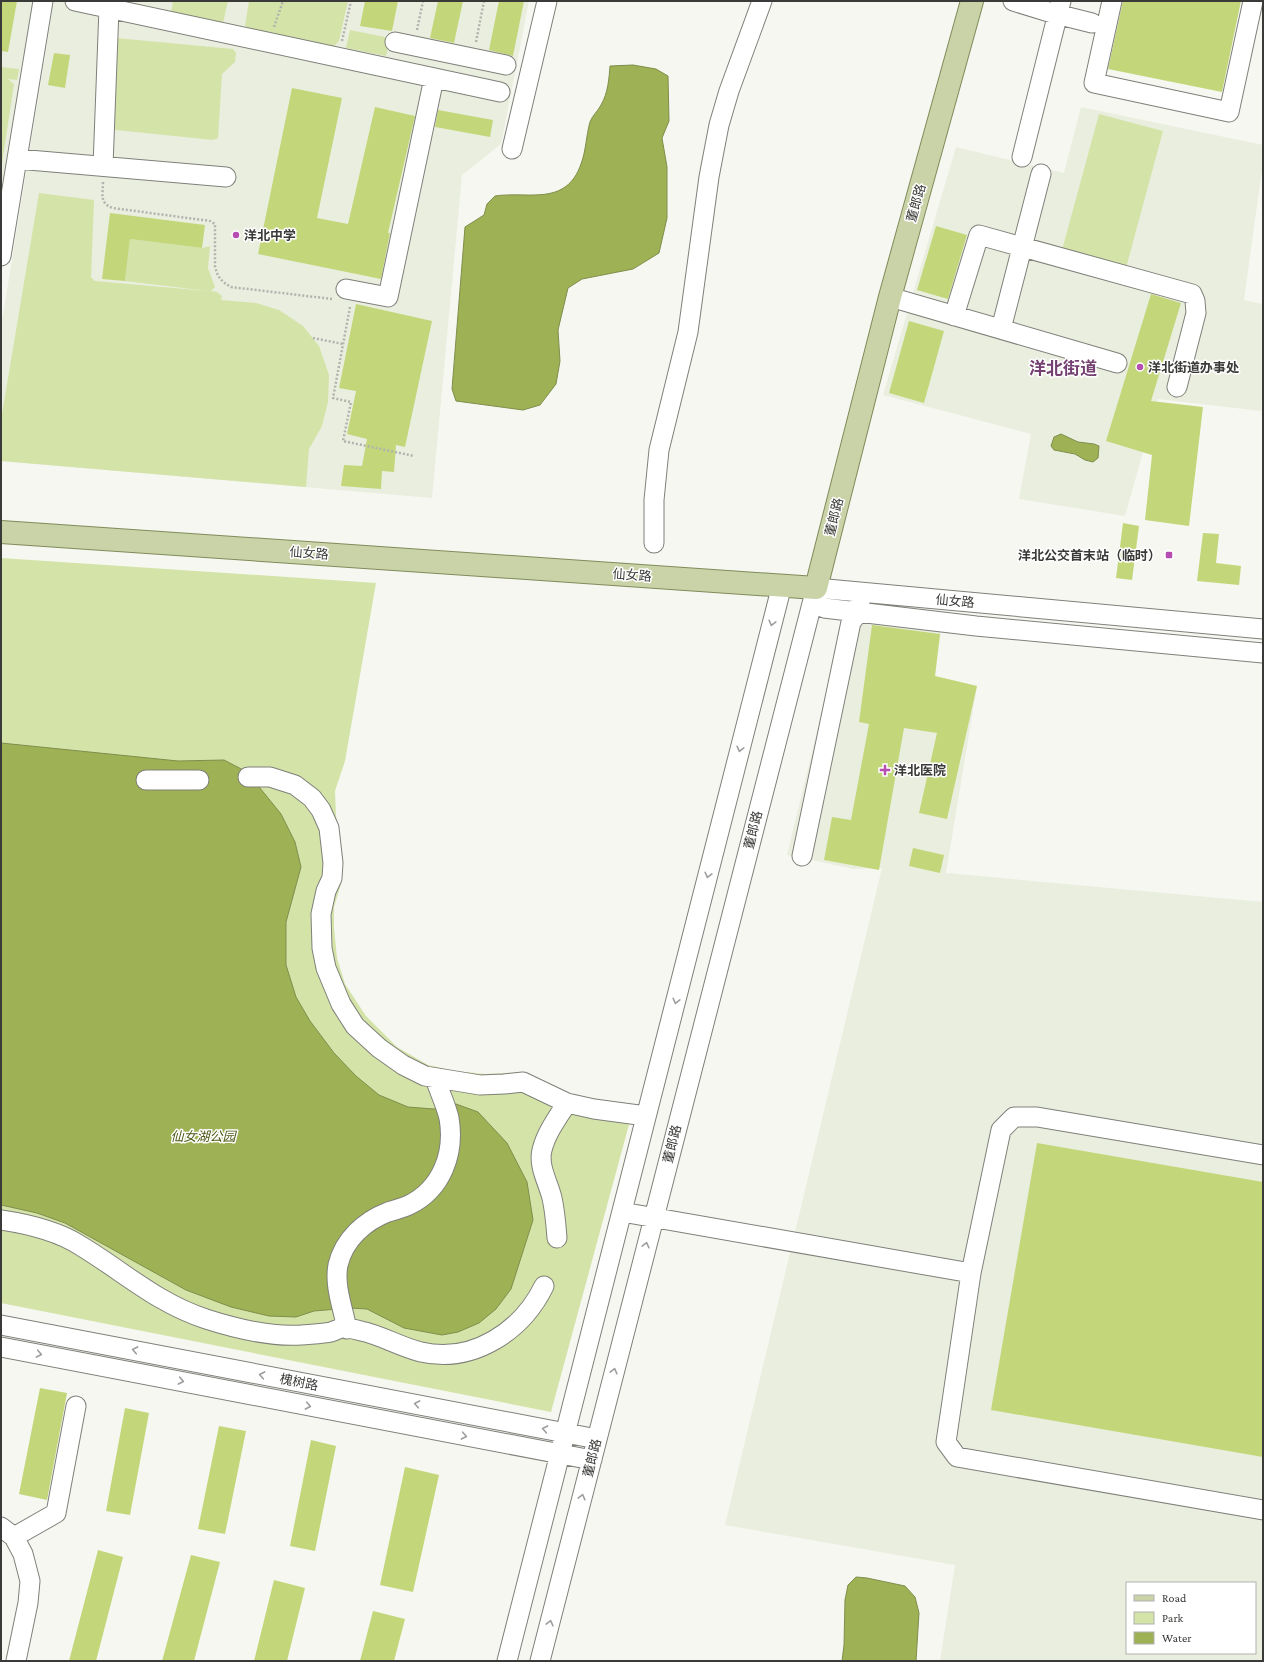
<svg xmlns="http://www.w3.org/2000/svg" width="1264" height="1662" viewBox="0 0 1264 1662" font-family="'Crimson Pro','Noto Sans SC',serif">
	<rect width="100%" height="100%" fill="#f5f7f0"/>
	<path fill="#eaeedf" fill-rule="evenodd" d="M 1,1 L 33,1 L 1,201 Z
		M 54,1 L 529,1 L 501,144 L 462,175 L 432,498 L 1,461 L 1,327 Z
		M 1081,107 L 1263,145 L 1263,162 L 1244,300 L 1263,304 L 1263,382 L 1261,411 L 1158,399 L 1125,516 L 1019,499 L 1031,434 L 883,395 L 956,147 L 1064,173 Z
		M 845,616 L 941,630 L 935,676 L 977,686 L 946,873 L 1263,902 L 1263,1661 L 940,1661 L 955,1565 L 725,1525 L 882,868 L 854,869 L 787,855 ZM 1127,1583 L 1255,1583 L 1255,1653 L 1127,1653 Z"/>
	<path fill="#d4e3a8" d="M 173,1 L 228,1 L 223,23 L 171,12 Z
		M 249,1 L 348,1 L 339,41 L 334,46 L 250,29 L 245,26 Z
		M 350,30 L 390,38 L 386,56 L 346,48 Z
		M 116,38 L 233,49 L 236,53 L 235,62 L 222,74 L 218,138 L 213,140 L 116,130 L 112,128 Z
		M 1,67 L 19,69 L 17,80 L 8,79 L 14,84 L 1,170 Z
		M 1099,114 L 1163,131 L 1126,268 L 1062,250 Z
		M 39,193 L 94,200 L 91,277 L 95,281 L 208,291 L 125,281 L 130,239 L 202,248 L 210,246 L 208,268 L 215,287 L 211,291 L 217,292 L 222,296 L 221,300 L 256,303 L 279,310 L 303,326 L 319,346 L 329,375 L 328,402 L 322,426 L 309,449 L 306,487 L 1,461 L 1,420 Z
		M 1,558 L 376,583 L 345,761 L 335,791 L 336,816 L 342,852 L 341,884 L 334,907 L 334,928 L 337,958 L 345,984 L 366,1016 L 397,1047 L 428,1065 L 455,1071 L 485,1074 L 526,1072 L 564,1092 L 594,1099 L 634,1106 L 551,1412 L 1,1303 Z"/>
	<path fill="#9eb154" stroke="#808e4c" d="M 633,65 L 656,69 L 668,76 L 669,121 L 662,138 L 667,167 L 667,218 L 659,253 L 633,269 L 582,279 L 568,288 L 558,330 L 560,361 L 556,384 L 540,405 L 523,410 L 456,401 L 452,389 L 465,227 L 484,215 L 487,204 L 495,196 C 528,191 566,207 581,164 C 586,151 586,136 590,122 C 592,116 598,111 601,105 C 608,93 609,79 610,66 Z
		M 1061,434 L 1078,442 L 1094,444 L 1099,446 L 1098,458 L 1093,462 L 1085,460 L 1075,454 L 1054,450 L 1051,446 L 1054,437 Z
		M 1,743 L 178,761 L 224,760 L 247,772 L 281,814 L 295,842 L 301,867 L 286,922 L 286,965 L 296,997 L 310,1021 L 334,1053 L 356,1076 L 379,1095 L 408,1107 L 434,1109 L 456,1104 L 478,1112 L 507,1143 L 527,1182 L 533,1220 L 511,1289 L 496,1309 L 479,1323 L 458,1332 L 442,1335 L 404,1328 L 367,1309 L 350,1308 L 314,1311 L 296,1317 L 269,1316 L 231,1307 L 186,1290 L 65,1223 L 37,1213 L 1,1205 Z
		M 856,1577 L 867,1578 L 905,1586 L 915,1597 L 919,1613 L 916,1661 L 842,1661 L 844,1645 L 845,1600 L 848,1585 Z"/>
	<path fill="#c3d77a" d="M 1,1 L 17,1 L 8,52 L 1,51 Z
		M 365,1 L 398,1 L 392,31 L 360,26 Z
		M 438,1 L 463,1 L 454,43 L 430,38 Z
		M 499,1 L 524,1 L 513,56 L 489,50 Z
		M 1123,1 L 1241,1 L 1222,92 L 1108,69 Z
		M 54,53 L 70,55 L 65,88 L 48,85 Z
		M 292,88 L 342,98 L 317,218 L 348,224 L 375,107 L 415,116 L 388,233 L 390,233 L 381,279 L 258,254 Z
		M 438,110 L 493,120 L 490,137 L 435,127 Z
		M 110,213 L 205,225 L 202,248 L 130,239 L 125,281 L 102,279 Z
		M 936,226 L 967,235 L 948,299 L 917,290 Z
		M 1151,294 L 1181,303 L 1151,401 L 1203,407 L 1189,526 L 1145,520 L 1152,455 L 1106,441 Z
		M 356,304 L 432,321 L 405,447 L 396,445 L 394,472 L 382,471 L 381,489 L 341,486 L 344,465 L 362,466 L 367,439 L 347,434 L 356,391 L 339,388 Z
		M 909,321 L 944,331 L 924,403 L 889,393 Z
		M 1123,523 L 1139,526 L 1132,580 L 1116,578 Z
		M 1203,533 L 1219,534 L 1216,563 L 1241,566 L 1239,585 L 1197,581 Z
		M 872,625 L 940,634 L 935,676 L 977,686 L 947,819 L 919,813 L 937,733 L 904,728 L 879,870 L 824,860 L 832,817 L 851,820 L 869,724 L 859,722 Z
		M 913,848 L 944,855 L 940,873 L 909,866 Z
		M 1037,1143 L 1263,1182 L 1263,1457 L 991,1410 Z
		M 40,1388 L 67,1393 L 47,1500 L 19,1494 Z
		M 125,1408 L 149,1413 L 130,1515 L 106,1511 Z
		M 219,1426 L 246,1431 L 225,1534 L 198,1529 Z
		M 311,1440 L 336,1446 L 315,1551 L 290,1546 Z
		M 405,1467 L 439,1475 L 413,1592 L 380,1585 Z
		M 98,1550 L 123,1557 L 96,1661 L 69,1661 Z
		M 191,1555 L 220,1562 L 194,1661 L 162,1661 Z
		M 274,1580 L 305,1588 L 287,1661 L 254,1661 Z
		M 373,1611 L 405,1619 L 394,1661 L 360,1661 Z"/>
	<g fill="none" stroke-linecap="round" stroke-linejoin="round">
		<g stroke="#7f807a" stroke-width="21">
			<path id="minor" d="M 75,1 L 500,92
				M 1013,1 L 1052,13 L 1092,23
				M 1112,1 L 1094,83 L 1229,112 L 1253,1
				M 395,42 L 506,65
				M 512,149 L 547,1
				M 1022,157 L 1061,1
				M 17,159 L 226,177
				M 103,166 L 109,8
				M 1,256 L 43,1
				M 346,289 L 388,297 L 434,78
				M 890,297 L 1117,363
				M 954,316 L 979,235 L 1192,294 L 1195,301 L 1196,313 L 1177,387
				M 1001,329 L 1041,174
				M 654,543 L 654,500 L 659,450 L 688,332 L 709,177 L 719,125 L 729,91 L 762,1
				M 824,608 L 976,626 L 1263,653
				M 248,777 L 270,777 L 295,785 L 312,798 L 321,810 L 329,828 L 333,863 L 332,878 L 326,891 L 321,914 L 322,948 L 326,968 L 341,1004 L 355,1026 L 379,1048 L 403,1065 L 425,1076 L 480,1085 L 504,1084 L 523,1082 L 567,1103 L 594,1109 L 646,1116
				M 146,780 L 199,780
				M 802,856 L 851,622 L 859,612 L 860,602
				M 1263,1155 L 1037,1117 L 1014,1117 L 1001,1130 L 971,1273 L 946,1442 L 957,1457 L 1263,1510
				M 622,1212 L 971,1273
				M 1,1220 C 28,1224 58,1231 81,1246 C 124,1272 157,1303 206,1319 C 234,1328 272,1337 301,1335 C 311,1334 322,1334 331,1332 C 335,1331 339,1328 343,1328 C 349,1328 355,1329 361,1331 C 381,1335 400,1347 421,1352 C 473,1364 522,1331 544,1286
				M 557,1238 C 556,1225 555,1211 552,1198 C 548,1182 538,1166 542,1150 C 546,1133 558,1117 567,1103
				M 1,1325 L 597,1439
				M 347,1329 C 343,1308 334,1286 338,1265 C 344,1239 365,1221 388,1212 C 395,1210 402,1208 409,1205 C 442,1189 455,1153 449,1118 C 446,1105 439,1091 435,1078
				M 1,1347 L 592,1460
				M 1,1527 L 14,1537 L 23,1554 L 30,1581 L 28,1603 L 16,1661
				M 14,1537 L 56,1513 L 76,1406
				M 507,1661 L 782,585
				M 540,1661 L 816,588 L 1263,629"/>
		</g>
		<g stroke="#808a5a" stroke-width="24">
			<path id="major" d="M 1,532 L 816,588 L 890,297 L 972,1"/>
		</g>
		<path stroke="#b1b3ad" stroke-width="2.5" stroke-dasharray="2 2" stroke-linecap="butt" d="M 274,27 L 283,1
			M 417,30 L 423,1
			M 342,41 L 351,1
			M 476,42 L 484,1
			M 103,182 C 103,195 99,203 113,208 L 210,221 L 215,224 L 215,266 C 217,277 222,282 231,287 L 332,299
			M 350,307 L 333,398 L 351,402 L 343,441 L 414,456
			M 313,338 L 343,344"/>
		<use href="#minor" stroke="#fff" stroke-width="19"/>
		<use href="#major" stroke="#c9d3a7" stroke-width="22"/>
	</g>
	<defs><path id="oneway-chevron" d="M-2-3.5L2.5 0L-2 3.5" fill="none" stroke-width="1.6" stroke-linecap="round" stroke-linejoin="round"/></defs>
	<g stroke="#9c9d9c">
		<use href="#oneway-chevron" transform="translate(772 623) rotate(104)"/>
		<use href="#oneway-chevron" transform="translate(740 749) rotate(104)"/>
		<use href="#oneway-chevron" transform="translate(708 875) rotate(104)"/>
		<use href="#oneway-chevron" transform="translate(676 1001) rotate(104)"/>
		<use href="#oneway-chevron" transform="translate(646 1245) rotate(-76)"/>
		<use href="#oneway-chevron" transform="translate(135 1350) rotate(-169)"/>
		<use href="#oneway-chevron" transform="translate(39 1354) rotate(11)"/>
		<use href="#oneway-chevron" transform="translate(614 1371) rotate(-76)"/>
		<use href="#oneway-chevron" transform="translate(262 1375) rotate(-169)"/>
		<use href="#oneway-chevron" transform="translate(181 1381) rotate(11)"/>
		<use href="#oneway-chevron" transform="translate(417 1404) rotate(-169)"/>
		<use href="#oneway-chevron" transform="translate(308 1406) rotate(11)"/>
		<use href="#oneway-chevron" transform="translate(545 1429) rotate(-169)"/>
		<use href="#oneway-chevron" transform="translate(464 1436) rotate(11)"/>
		<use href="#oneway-chevron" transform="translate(582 1497) rotate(-76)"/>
		<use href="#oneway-chevron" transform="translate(550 1623) rotate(-76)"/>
	</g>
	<g fill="#b64eb2" stroke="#fff" stroke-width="1.5">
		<circle cx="236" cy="235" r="4"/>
		<circle cx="1140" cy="367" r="4"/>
		<rect x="1165" y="551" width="8" height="8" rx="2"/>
		<path d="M883 764h4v4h4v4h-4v4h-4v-4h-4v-4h4z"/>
	</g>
	<g text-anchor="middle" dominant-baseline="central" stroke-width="3" stroke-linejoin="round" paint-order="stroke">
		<g font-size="13" fill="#3a3b38" stroke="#fff">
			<text transform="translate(916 203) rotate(-74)">董郎路</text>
			<text transform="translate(834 517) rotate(-76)">董郎路</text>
			<text transform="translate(309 553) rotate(4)">仙女路</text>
			<text transform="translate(632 575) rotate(4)">仙女路</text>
			<text transform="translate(955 601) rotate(5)">仙女路</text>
			<text transform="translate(753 830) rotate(-76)">董郎路</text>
			<text transform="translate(672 1144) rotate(-76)">董郎路</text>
			<text transform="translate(299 1382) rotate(11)">槐树路</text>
			<text transform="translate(592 1458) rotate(-76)">董郎路</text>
		</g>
		<g font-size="13" font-weight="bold" fill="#3a3b38" stroke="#fff" text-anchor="start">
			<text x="244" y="235">洋北中学</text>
			<text x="1148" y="367">洋北街道办事处</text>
			<text x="1161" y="555" text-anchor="end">洋北公交首末站（临时）</text>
			<text x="894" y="770">洋北医院</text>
		</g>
		<g font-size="13" font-style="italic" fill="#4e5a17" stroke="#fff">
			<text x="203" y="1136">仙女湖公园</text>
		</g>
		<g font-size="17" font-weight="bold" fill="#754172" stroke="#fff">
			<text x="1063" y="368">洋北街道</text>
		</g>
	</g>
	<rect width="1264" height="1662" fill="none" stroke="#3a3b38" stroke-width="4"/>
	<rect x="1126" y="1582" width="130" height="72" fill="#ffffff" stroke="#b0b1af"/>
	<rect x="1134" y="1595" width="20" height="6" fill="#c9d3a7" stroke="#b0b1af"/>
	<text x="1162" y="1602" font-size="12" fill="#3a3b38">Road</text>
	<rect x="1134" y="1612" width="20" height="12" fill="#d4e3a8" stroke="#b0b1af"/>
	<text x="1162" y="1622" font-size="12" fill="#3a3b38">Park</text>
	<rect x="1134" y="1632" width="20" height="12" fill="#9eb154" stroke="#b0b1af"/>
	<text x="1162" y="1642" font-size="12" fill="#3a3b38">Water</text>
</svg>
